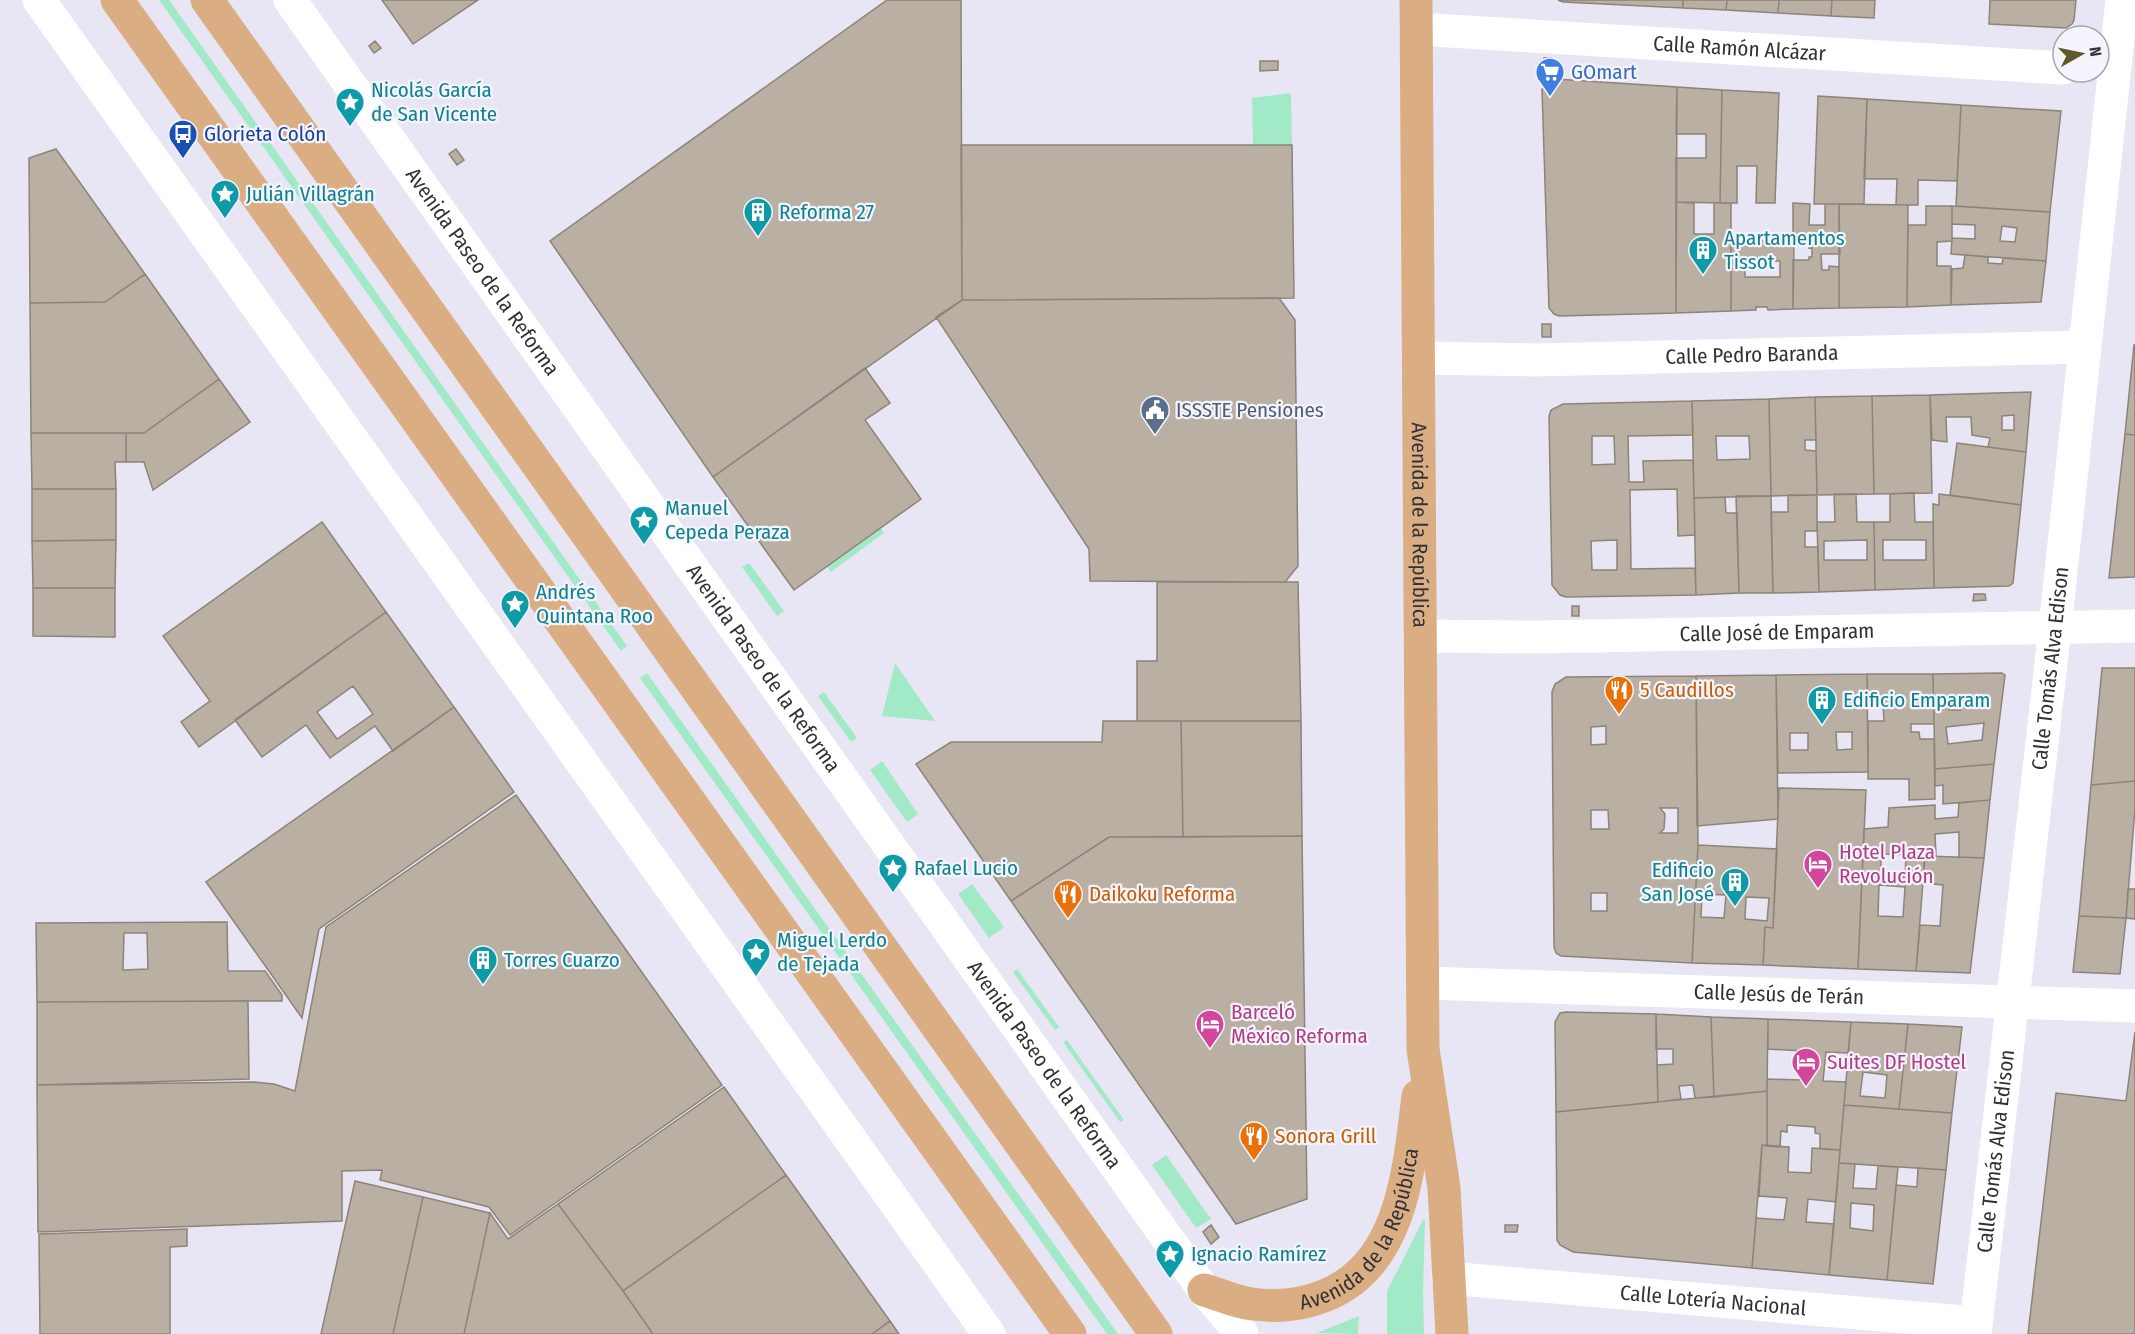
<svg xmlns="http://www.w3.org/2000/svg" width="2135" height="1334" viewBox="0 0 2135 1334" font-family="'Fira Sans Condensed',sans-serif">
	<rect width="100%" height="100%" fill="#e8e6f5"/>
	<path fill="#a2e9c7" d="M 159,0 L 169,0 L 627,646 L 621,651 Z
		M 1291,93 L 1292,145 L 1253,145 L 1252,98 Z
		M 881,528 L 884,533 L 831,572 L 827,566 Z
		M 749,563 L 784,611 L 777,616 L 742,567 Z
		M 895,663 L 935,721 L 882,716 Z
		M 647,673 L 1118,1334 L 1107,1334 L 640,678 Z
		M 824,692 L 857,738 L 851,742 L 818,696 Z
		M 882,761 L 918,814 L 907,822 L 870,770 Z
		M 972,884 L 1004,927 L 989,938 L 958,894 Z
		M 1017,969 L 1059,1027 L 1055,1030 L 1013,972 Z
		M 1067,1040 L 1124,1120 L 1120,1122 L 1063,1042 Z
		M 1166,1155 L 1211,1219 L 1196,1228 L 1152,1165 Z
		M 1423,1220 L 1425,1220 L 1423,1292 L 1424,1334 L 1387,1334 L 1387,1291 Z
		M 1359,1316 L 1358,1334 L 1317,1333 Z"/>
	<path fill="#b9afa3" stroke="#8d8378" stroke-width="1.5" fill-rule="evenodd" d="M 382,0 L 478,0 L 413,44 Z
		M 887,0 L 961,0 L 962,300 L 713,477 L 550,241 Z
		M 1558,0 L 1683,0 L 1683,8 L 1563,2 Z
		M 1683,0 L 1727,0 L 1726,10 L 1683,8 Z
		M 1727,0 L 1779,0 L 1778,13 L 1726,10 Z
		M 1779,0 L 1832,0 L 1831,16 L 1778,13 Z
		M 1832,0 L 1875,0 L 1874,18 L 1831,16 Z
		M 1990,0 L 2076,0 L 2074,20 L 2072,24 L 2066,28 L 1989,24 Z
		M 375,41 L 381,48 L 374,53 L 369,46 Z
		M 1544,58 L 1552,58 L 1552,70 L 1544,69 Z
		M 1260,61 L 1278,61 L 1278,70 L 1260,71 Z
		M 1556,79 L 1677,87 L 1676,313 L 1559,316 L 1554,314 L 1549,308 L 1542,90 L 1544,85 L 1550,80 Z
		M 1677,87 L 1722,90 L 1720,203 L 1676,202 L 1676,158 L 1706,158 L 1706,134 L 1676,134 Z
		M 1722,90 L 1779,93 L 1775,203 L 1756,203 L 1757,166 L 1737,166 L 1737,203 L 1720,203 Z
		M 1818,96 L 1867,99 L 1864,204 L 1814,204 Z
		M 1867,99 L 1961,105 L 1957,181 L 1918,180 L 1918,205 L 1896,205 L 1897,179 L 1864,179 Z
		M 1961,105 L 2061,111 L 2050,212 L 1956,206 Z
		M 961,145 L 1292,145 L 1294,298 L 962,300 Z
		M 56,149 L 145,274 L 105,302 L 30,303 L 29,158 Z
		M 456,149 L 464,160 L 457,165 L 449,154 Z
		M 1676,202 L 1694,203 L 1694,234 L 1714,234 L 1714,203 L 1731,203 L 1731,311 L 1676,313 Z
		M 1793,203 L 1810,204 L 1809,225 L 1825,225 L 1825,204 L 1839,204 L 1840,254 L 1821,254 L 1822,270 L 1829,270 L 1829,266 L 1839,267 L 1839,308 L 1793,309 L 1793,260 L 1809,260 L 1809,257 L 1812,257 L 1812,247 L 1809,248 L 1809,244 L 1793,244 Z
		M 1839,204 L 1908,205 L 1907,307 L 1839,308 Z
		M 1926,206 L 1952,206 L 1952,241 L 1937,242 L 1937,266 L 1951,266 L 1951,305 L 1907,307 L 1908,225 L 1926,225 Z
		M 1952,206 L 2050,212 L 2046,261 L 1951,254 L 1952,238 L 1975,239 L 1975,225 L 1952,224 ZM 2002,226 L 2017,228 L 2015,242 L 2000,241 Z
		M 1731,241 L 1794,241 L 1793,309 L 1768,310 L 1767,307 L 1756,307 L 1756,310 L 1731,311 ZM 1745,261 L 1780,261 L 1780,277 L 1745,277 Z
		M 1965,255 L 1988,257 L 1988,263 L 2002,264 L 2003,258 L 2046,261 L 2041,302 L 1951,305 L 1952,269 L 1963,268 Z
		M 145,274 L 219,379 L 144,433 L 31,433 L 30,303 L 105,302 Z
		M 1279,298 L 1295,320 L 1298,566 L 1285,582 L 1090,581 L 1089,549 L 936,317 L 962,300 Z
		M 1542,324 L 1551,324 L 1551,337 L 1542,337 Z
		M 2134,345 L 2135,345 L 2135,435 L 2125,434 Z
		M 865,368 L 890,403 L 865,420 L 921,499 L 794,590 L 713,477 Z
		M 219,379 L 250,422 L 153,490 L 144,462 L 126,462 L 126,433 L 144,433 Z
		M 2031,392 L 2026,452 L 1988,447 L 1990,438 L 1972,435 L 1971,417 L 1946,417 L 1947,442 L 1932,440 L 1930,395 ZM 2014,415 L 2014,430 L 2002,430 L 2002,416 Z
		M 1930,395 L 1932,493 L 1874,494 L 1872,396 Z
		M 1872,396 L 1874,494 L 1817,495 L 1815,397 Z
		M 1815,397 L 1816,440 L 1805,440 L 1805,450 L 1816,451 L 1817,495 L 1771,496 L 1769,399 Z
		M 1769,399 L 1771,496 L 1694,498 L 1692,401 ZM 1716,436 L 1749,436 L 1750,459 L 1717,460 Z
		M 1692,401 L 1693,435 L 1628,436 L 1629,482 L 1644,482 L 1643,461 L 1693,460 L 1695,535 L 1678,536 L 1677,489 L 1630,490 L 1631,569 L 1695,568 L 1696,595 L 1566,597 L 1560,595 L 1552,585 L 1549,416 L 1551,410 L 1563,404 ZM 1592,436 L 1614,436 L 1615,464 L 1592,465 ZM 1617,540 L 1617,570 L 1592,570 L 1591,541 Z
		M 31,433 L 126,433 L 126,462 L 115,462 L 116,489 L 32,489 Z
		M 2125,434 L 2135,435 L 2135,577 L 2109,578 Z
		M 1957,443 L 2026,452 L 2021,505 L 1950,495 Z
		M 32,489 L 116,489 L 116,540 L 32,541 Z
		M 1914,493 L 1915,522 L 1933,522 L 1934,588 L 1875,590 L 1874,522 L 1890,522 L 1890,494 ZM 1883,540 L 1926,540 L 1926,560 L 1883,560 Z
		M 1834,494 L 1856,494 L 1857,522 L 1874,522 L 1875,590 L 1819,592 L 1817,522 L 1835,522 ZM 1867,540 L 1867,560 L 1824,560 L 1824,541 Z
		M 1939,494 L 2021,505 L 2013,583 L 2009,586 L 1934,588 L 1933,504 L 1939,505 Z
		M 1788,495 L 1817,495 L 1817,531 L 1805,531 L 1805,547 L 1818,547 L 1819,592 L 1773,593 L 1771,512 L 1788,512 Z
		M 1736,496 L 1771,496 L 1773,593 L 1739,593 Z
		M 1725,497 L 1726,513 L 1737,513 L 1739,593 L 1696,595 L 1694,498 Z
		M 322,522 L 386,612 L 199,747 L 181,722 L 210,701 L 163,636 Z
		M 116,540 L 115,588 L 33,588 L 32,541 Z
		M 1157,582 L 1298,582 L 1301,721 L 1137,721 L 1137,661 L 1157,661 Z
		M 33,588 L 115,588 L 115,637 L 33,636 Z
		M 1974,594 L 1985,594 L 1986,600 L 1973,601 Z
		M 1572,606 L 1579,606 L 1579,616 L 1572,616 Z
		M 386,612 L 454,707 L 393,751 L 375,726 L 330,758 L 306,725 L 262,757 L 235,720 ZM 353,686 L 373,714 L 337,739 L 317,712 Z
		M 2102,668 L 2135,668 L 2135,781 L 2091,785 Z
		M 2002,673 L 2005,675 L 1994,764 L 1935,769 L 1933,674 ZM 1948,697 L 1961,697 L 1961,710 L 1949,710 ZM 1984,723 L 1982,740 L 1948,744 L 1946,727 Z
		M 1867,674 L 1868,772 L 1778,773 L 1776,675 ZM 1836,732 L 1852,732 L 1852,749 L 1837,750 ZM 1790,733 L 1808,733 L 1808,750 L 1790,750 Z
		M 1867,674 L 1933,674 L 1934,724 L 1911,724 L 1911,732 L 1919,732 L 1920,739 L 1934,739 L 1935,799 L 1909,800 L 1909,779 L 1868,779 L 1868,721 L 1884,721 L 1883,705 L 1868,705 Z
		M 1776,675 L 1778,819 L 1697,826 L 1696,676 Z
		M 1696,676 L 1698,845 L 1692,963 L 1561,956 L 1556,953 L 1554,947 L 1552,692 L 1555,684 L 1566,677 ZM 1606,726 L 1606,744 L 1591,745 L 1591,727 ZM 1660,808 L 1678,808 L 1678,833 L 1660,833 L 1664,829 L 1665,814 ZM 1591,810 L 1608,810 L 1609,829 L 1591,829 ZM 1591,893 L 1607,893 L 1607,911 L 1591,911 Z
		M 454,707 L 514,792 L 319,929 L 302,1018 L 206,882 Z
		M 1103,721 L 1181,721 L 1183,837 L 1109,837 L 1011,901 L 916,764 L 951,742 L 1102,742 Z
		M 1181,721 L 1301,721 L 1302,836 L 1183,837 Z
		M 1994,764 L 1990,800 L 1943,804 L 1943,785 L 1935,786 L 1935,769 Z
		M 2135,781 L 2135,809 L 2126,918 L 2079,916 L 2091,785 Z
		M 1779,788 L 1866,790 L 1858,969 L 1763,965 L 1765,927 L 1773,928 Z
		M 516,795 L 722,1085 L 510,1235 L 489,1207 L 380,1180 L 382,1170 L 342,1171 L 342,1221 L 38,1232 L 37,1085 L 254,1082 L 274,1084 L 295,1091 L 326,927 Z
		M 1990,800 L 1984,858 L 1959,857 L 1959,832 L 1935,834 L 1936,856 L 1863,853 L 1864,829 L 1888,827 L 1889,808 L 1935,805 L 1935,819 L 1958,817 L 1959,803 Z
		M 1302,836 L 1307,1199 L 1236,1224 L 1011,901 L 1109,837 Z
		M 1698,845 L 1777,849 L 1773,928 L 1765,927 L 1763,965 L 1692,963 ZM 1702,894 L 1726,895 L 1724,918 L 1701,917 ZM 1746,897 L 1769,898 L 1767,921 L 1745,919 Z
		M 1863,853 L 1881,854 L 1881,876 L 1905,877 L 1906,855 L 1925,856 L 1916,971 L 1858,969 ZM 1879,885 L 1905,887 L 1903,917 L 1878,916 Z
		M 1925,856 L 1984,858 L 1970,973 L 1916,971 L 1920,925 L 1940,926 L 1943,885 L 1922,883 Z
		M 2128,889 L 2135,889 L 2135,919 L 2126,918 Z
		M 2079,916 L 2126,918 L 2120,974 L 2073,972 Z
		M 227,922 L 228,971 L 265,971 L 282,995 L 282,1001 L 37,1002 L 36,923 ZM 124,933 L 147,933 L 148,969 L 123,970 Z
		M 248,1001 L 249,1079 L 37,1085 L 37,1002 Z
		M 1566,1012 L 1656,1014 L 1658,1102 L 1556,1112 L 1555,1022 L 1560,1013 Z
		M 1656,1014 L 1711,1017 L 1714,1097 L 1695,1098 L 1693,1085 L 1679,1086 L 1681,1099 L 1658,1102 L 1657,1065 L 1673,1064 L 1673,1049 L 1656,1049 Z
		M 1711,1017 L 1768,1019 L 1767,1091 L 1714,1097 Z
		M 1768,1019 L 1851,1022 L 1848,1053 L 1826,1052 L 1823,1081 L 1846,1082 L 1840,1150 L 1820,1149 L 1820,1134 L 1815,1133 L 1815,1127 L 1787,1125 L 1787,1132 L 1781,1131 L 1780,1147 L 1767,1146 L 1767,1079 L 1800,1080 L 1802,1051 L 1768,1049 Z
		M 1851,1022 L 1908,1024 L 1899,1109 L 1844,1105 ZM 1863,1072 L 1887,1075 L 1885,1098 L 1860,1096 Z
		M 1908,1024 L 1962,1027 L 1952,1113 L 1899,1109 Z
		M 2135,1032 L 2135,1334 L 2028,1334 L 2056,1093 L 2126,1101 Z
		M 724,1087 L 786,1175 L 623,1291 L 558,1204 Z
		M 1767,1091 L 1767,1146 L 1762,1145 L 1752,1268 L 1573,1252 L 1560,1245 L 1557,1240 L 1556,1112 Z
		M 1844,1105 L 1952,1113 L 1946,1170 L 1839,1163 Z
		M 1762,1145 L 1789,1147 L 1788,1172 L 1811,1173 L 1812,1148 L 1840,1150 L 1836,1202 L 1808,1199 L 1806,1222 L 1834,1224 L 1829,1275 L 1752,1268 L 1756,1218 L 1784,1220 L 1787,1198 L 1759,1196 Z
		M 1839,1163 L 1855,1164 L 1853,1188 L 1876,1189 L 1878,1166 L 1898,1167 L 1887,1280 L 1829,1275 ZM 1851,1203 L 1874,1205 L 1873,1231 L 1850,1228 Z
		M 1918,1168 L 1946,1170 L 1933,1284 L 1887,1280 L 1896,1185 L 1917,1187 Z
		M 786,1175 L 890,1321 L 872,1334 L 653,1334 L 623,1291 Z
		M 355,1181 L 423,1197 L 393,1334 L 321,1334 Z
		M 423,1197 L 490,1213 L 464,1334 L 393,1334 Z
		M 558,1204 L 623,1291 L 653,1334 L 464,1334 L 490,1213 L 508,1239 Z
		M 1211,1225 L 1219,1237 L 1211,1244 L 1203,1232 Z
		M 1505,1225 L 1518,1225 L 1517,1232 L 1505,1232 Z
		M 187,1229 L 187,1246 L 170,1247 L 170,1334 L 40,1334 L 39,1234 Z
		M 890,1321 L 899,1334 L 872,1334 Z"/>
	<g fill="none" stroke-linecap="round" stroke-linejoin="round">
		<g stroke="#fff" stroke-width="33">
			<path d="M 39,0 L 989,1334"/>
			<path id="s1" d="M 290,0 L 1204,1290 L 1242,1334"/>
			<path id="s2" d="M 1416,29 L 2063,68"/>
			<path id="s3" d="M 1418,358 L 1534,360 L 2085,347"/>
			<path id="s4" d="M 1420,636 L 1537,637 L 2135,626"/>
			<path id="s5" d="M 1423,983 L 2135,1006"/>
			<path id="s6" d="M 1448,1278 L 1976,1323"/>
			<path id="s7" d="M 1975,1334 L 2055,628 L 2122,0"/>
		</g>
		<g stroke="#daad82" stroke-width="33">
			<path d="M 117,0 L 1070,1334"/>
			<path d="M 207,0 L 1156,1334"/>
			<path id="s8" d="M 1416,0 L 1423,1049 L 1444,1188 L 1452,1334"/>
			<path id="s9" d="M 1204,1290 C 1219,1294 1236,1302 1252,1304 C 1276,1307 1302,1305 1324,1296 C 1403,1265 1409,1168 1418,1096"/>
		</g>
	</g>
	<defs>
		<g id="supermarket-pin" transform="scale(1.5)"><path d="M0 17L-7.5 6A9.5 9.5 0 1 1 7.5 6Z" fill="#3f7fe0" stroke="#f5f4fd"/><path d="M-6-5.5h2.5l.6 2H6L4.5 2H-2.5L-4.4-4H-6ZM-1.5 3.2a1.3 1.3 0 1 0 .1 0ZM3 3.2a1.3 1.3 0 1 0 .1 0Z" fill="#fff"/></g>
		<g id="sight-pin" transform="scale(1.5)"><path d="M0 17L-7.5 6A9.5 9.5 0 1 1 7.5 6Z" fill="#0f9aa8" stroke="#f5f4fd"/><path d="M0-6L1.8-2.2L6-1.7L2.9 1.2L3.7 5.4L0 3.3L-3.7 5.4L-2.9 1.2L-6-1.7L-1.8-2.2Z" fill="#fff"/></g>
		<g id="bus-pin" transform="scale(1.5)"><path d="M0 17L-7.5 6A9.5 9.5 0 1 1 7.5 6Z" fill="#1a4fb4" stroke="#f5f4fd"/><path d="M-5-6H5V4H4V6H2V4H-2V6H-4V4H-5ZM-3.5-4V0h7V-4ZM-3.5 1.2v1.5H-2V1.2ZM2 1.2v1.5H3.5V1.2Z" fill="#fff"/></g>
		<g id="building-pin" transform="scale(1.5)"><path d="M0 17L-7.5 6A9.5 9.5 0 1 1 7.5 6Z" fill="#0f9aa8" stroke="#f5f4fd"/><path d="M-4-6H4V6H1V3H-1V6H-4ZM-2.5-4.3h1.7v1.8h-1.7ZM.8-4.3h1.7v1.8H.8ZM-2.5-1h1.7V.8h-1.7ZM.8-1h1.7V.8H.8Z" fill="#fff"/></g>
		<g id="civic-pin" transform="scale(1.5)"><path d="M0 17L-7.5 6A9.5 9.5 0 1 1 7.5 6Z" fill="#5c6f8a" stroke="#f5f4fd"/><path d="M-.6-6.5H3V-4.5H.6V-3L4-1V1h2V6H-6V1h2V-1L-.6-3ZM-1.2 2.5V6h2.4V2.5Z" fill="#fff"/></g>
		<g id="restaurant-pin" transform="scale(1.5)"><path d="M0 17L-7.5 6A9.5 9.5 0 1 1 7.5 6Z" fill="#e8710a" stroke="#f5f4fd"/><path d="M-5-6h1v4h1v-4h1v4h1v-4h1v5L-1.5 .5V6h-2V.5L-5-1ZM5-6V6H3V1.5H1.5Q1.5-4 5-6Z" fill="#fff"/></g>
		<g id="hotel-pin" transform="scale(1.5)"><path d="M0 17L-7.5 6A9.5 9.5 0 1 1 7.5 6Z" fill="#d1479c" stroke="#f5f4fd"/><path d="M-6-4.5h1.5V1H6V5H4.5V3h-9V5H-6ZM-4 0a1.8 1.8 0 1 1 3.6 0ZM.5 0V-2.5h3Q6-2.5 6 0Z" fill="#fff"/></g>
	</defs>
	<g fill-rule="evenodd">
		<use href="#supermarket-pin" x="1550" y="72"/>
		<use href="#sight-pin" x="350" y="102"/>
		<use href="#bus-pin" x="183" y="134"/>
		<use href="#sight-pin" x="225" y="194"/>
		<use href="#building-pin" x="758" y="212"/>
		<use href="#building-pin" x="1703" y="250"/>
		<use href="#civic-pin" x="1155" y="410"/>
		<use href="#sight-pin" x="644" y="520"/>
		<use href="#sight-pin" x="515" y="604"/>
		<use href="#restaurant-pin" x="1619" y="690"/>
		<use href="#building-pin" x="1822" y="700"/>
		<use href="#hotel-pin" x="1818" y="864"/>
		<use href="#sight-pin" x="893" y="868"/>
		<use href="#building-pin" x="1735" y="882"/>
		<use href="#restaurant-pin" x="1068" y="894"/>
		<use href="#sight-pin" x="756" y="952"/>
		<use href="#building-pin" x="483" y="960"/>
		<use href="#hotel-pin" x="1210" y="1024"/>
		<use href="#hotel-pin" x="1806" y="1062"/>
		<use href="#restaurant-pin" x="1254" y="1136"/>
		<use href="#sight-pin" x="1170" y="1254"/>
	</g>
	<g text-anchor="middle" dominant-baseline="central" stroke-width="4.5" stroke-linejoin="round" paint-order="stroke">
		<g font-size="21" fill="#323137" stroke="#f5f4fd">
			<text stroke="none"><textPath href="#s2" startOffset="324">Calle Ramón Alcázar</textPath></text>
			<text stroke="none"><textPath href="#s1" startOffset="333">Avenida Paseo de la Reforma</textPath></text>
			<text stroke="none"><textPath href="#s3" startOffset="334">Calle Pedro Baranda</textPath></text>
			<text stroke="none"><textPath href="#s8" startOffset="525">Avenida de la República</textPath></text>
			<text stroke="none"><textPath href="#s4" startOffset="357">Calle José de Emparam</textPath></text>
			<text stroke="none"><textPath href="#s7" startOffset="670">Calle Tomás Alva Edison</textPath></text>
			<text stroke="none"><textPath href="#s1" startOffset="819">Avenida Paseo de la Reforma</textPath></text>
			<text stroke="none"><textPath href="#s5" startOffset="356">Calle Jesús de Terán</textPath></text>
			<text stroke="none"><textPath href="#s1" startOffset="1305">Avenida Paseo de la Reforma</textPath></text>
			<text stroke="none"><textPath href="#s7" startOffset="184">Calle Tomás Alva Edison</textPath></text>
			<text stroke="none"><textPath href="#s9" startOffset="201">Avenida de la República</textPath></text>
			<text stroke="none"><textPath href="#s6" startOffset="266">Calle Lotería Nacional</textPath></text>
		</g>
		<g font-size="21" fill="#366cbe" stroke="#f5f4fd" text-anchor="start">
			<text x="1571" y="72">GOmart</text>
		</g>
		<g font-size="21" fill="#0d838f" stroke="#f5f4fd" text-anchor="start">
			<text x="371" y="90">Nicolás García<tspan x="371" dy="24">de San Vicente</tspan></text>
			<text x="246" y="194">Julián Villagrán</text>
			<text x="779" y="212">Reforma 27</text>
			<text x="1724" y="238">Apartamentos<tspan x="1724" dy="24">Tissot</tspan></text>
			<text x="665" y="508">Manuel<tspan x="665" dy="24">Cepeda Peraza</tspan></text>
			<text x="536" y="592">Andrés<tspan x="536" dy="24">Quintana Roo</tspan></text>
			<text x="1843" y="700">Edificio Emparam</text>
			<text x="914" y="868">Rafael Lucio</text>
			<text x="1714" y="870" text-anchor="end">Edificio<tspan x="1714" dy="24">San José</tspan></text>
			<text x="777" y="940">Miguel Lerdo<tspan x="777" dy="24">de Tejada</tspan></text>
			<text x="504" y="960">Torres Cuarzo</text>
			<text x="1191" y="1254">Ignacio Ramírez</text>
		</g>
		<g font-size="21" fill="#164399" stroke="#f5f4fd" text-anchor="start">
			<text x="204" y="134">Glorieta Colón</text>
		</g>
		<g font-size="21" fill="#4e5e75" stroke="#f5f4fd" text-anchor="start">
			<text x="1176" y="410">ISSSTE Pensiones</text>
		</g>
		<g font-size="21" fill="#c56008" stroke="#f5f4fd" text-anchor="start">
			<text x="1640" y="690">5 Caudillos</text>
			<text x="1089" y="894">Daikoku Reforma</text>
			<text x="1275" y="1136">Sonora Grill</text>
		</g>
		<g font-size="21" fill="#b23c85" stroke="#f5f4fd" text-anchor="start">
			<text x="1839" y="852">Hotel Plaza<tspan x="1839" dy="24">Revolución</tspan></text>
			<text x="1231" y="1012">Barceló<tspan x="1231" dy="24">México Reforma</tspan></text>
			<text x="1827" y="1062">Suites DF Hostel</text>
		</g>
	</g>
	<g transform="translate(2081 54) rotate(81)"><circle r="28" fill="#f5f4fd" stroke="#a7a6ae" stroke-width="1.5"/>
	<path d="M0-4.5L10 22L0 15L-10 22Z" fill="#5e5a26"/>
	<text y="-9" font-size="16" font-weight="bold" text-anchor="middle" fill="#323137">N</text>
	</g>
</svg>
